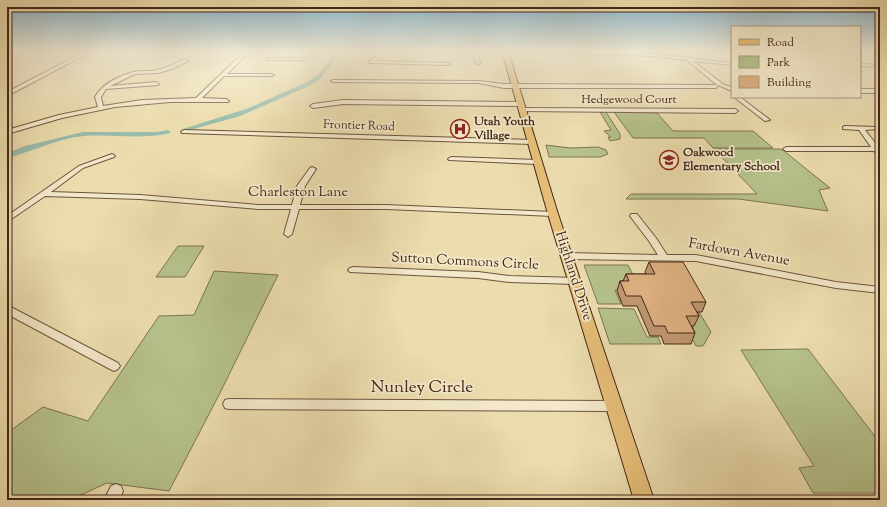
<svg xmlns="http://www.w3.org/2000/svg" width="887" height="507" viewBox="0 0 887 507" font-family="'Sorts Mill Goudy',serif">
	<rect width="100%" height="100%" fill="#ecddae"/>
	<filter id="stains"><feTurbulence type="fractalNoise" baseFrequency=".005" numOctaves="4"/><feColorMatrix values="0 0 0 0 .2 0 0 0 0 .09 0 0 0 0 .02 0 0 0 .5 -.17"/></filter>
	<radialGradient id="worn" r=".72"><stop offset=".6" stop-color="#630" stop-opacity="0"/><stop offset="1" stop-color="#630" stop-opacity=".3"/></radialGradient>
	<path fill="#b6c28c" stroke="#7d7453" d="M 600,112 L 606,112 L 620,134 L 620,139 L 610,141 L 608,137 L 611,137 L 604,131 L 611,130 Z
		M 614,112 L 657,113 L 673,131 L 753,131 L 773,148 L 713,148 L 704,138 L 633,138 Z
		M 546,145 L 570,148 L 598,147 L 606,150 L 608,154 L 600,157 L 549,157 Z
		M 714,149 L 780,149 L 784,151 L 830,188 L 819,190 L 828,211 L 738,199 L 626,199 L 631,194 L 757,194 Z
		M 178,246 L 204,246 L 185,277 L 156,277 Z
		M 584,265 L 628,265 L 636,281 L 624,290 L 615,290 L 621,304 L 598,304 Z
		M 214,271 L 278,275 L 219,395 L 169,491 L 107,483 L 70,500 L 7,500 L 7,433 L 43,407 L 88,421 L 159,316 L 194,315 Z
		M 598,308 L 634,309 L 647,337 L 658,337 L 661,344 L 610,344 Z
		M 699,312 L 711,332 L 703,346 L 696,346 L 685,326 L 694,326 L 686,313 Z
		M 808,349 L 880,443 L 880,493 L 813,493 L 799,468 L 814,466 L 741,350 Z"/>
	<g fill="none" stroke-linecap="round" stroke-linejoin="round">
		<path fill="#99bcac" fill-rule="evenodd" d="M 341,51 L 348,51 L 337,58 L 321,78 L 311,85 L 240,116 L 183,132 L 180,130 L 249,108 L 307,82 L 318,75 L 333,56 Z
			M 168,130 L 171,132 L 170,133 C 142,140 113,134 84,136 C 58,138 32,152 7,158 L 7,153 L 25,146 L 83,132 L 157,132 Z"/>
		<g stroke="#6e543f" stroke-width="2">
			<path id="minor" d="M 21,51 L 27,51 L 7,60 L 7,57 Z
				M 86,51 L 92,51 L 7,96 L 7,92 Z
				M 245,51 L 250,51 L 227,74 L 272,74 L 274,75 L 272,76 L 224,76 L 202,98 L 226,99 L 229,101 L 228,102 L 170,102 L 115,107 L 62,118 L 7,134 L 7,130 L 59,115 L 98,107 L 95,97 C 102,84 119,76 133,72 C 141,70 149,72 157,70 C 168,68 176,62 186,59 L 188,61 L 172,69 L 158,73 L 135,74 L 110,86 L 156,82 L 159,84 L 158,85 L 106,89 L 101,97 L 103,106 L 142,100 L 196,98 Z
				M 385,51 L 390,51 L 375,61 L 448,63 L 450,64 L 448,65 L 370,63 L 368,62 Z
				M 476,51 L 481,51 L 478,54 L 480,63 L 478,64 L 476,63 L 474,54 Z
				M 482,51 L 653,54 L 732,63 L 732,65 L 693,61 L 724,85 L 732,87 L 732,91 L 718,85 L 716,88 L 504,88 L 479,83 L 333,82 L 331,81 L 333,80 L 479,81 L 504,84 L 717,85 L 687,60 L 653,56 Z
				M 268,58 L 302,58 L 304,59 L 302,60 L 266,60 Z
				M 860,64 L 880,65 L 880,67 L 860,66 Z
				M 860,89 L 880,89 L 880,93 L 860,93 Z
				M 734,97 L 740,97 L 770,120 L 765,121 Z
				M 343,100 L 521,102 L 524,104 L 521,106 L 343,104 L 313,108 L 310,106 L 313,104 Z
				M 523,108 L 735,109 L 738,111 L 735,113 L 521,111 L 520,110 Z
				M 845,126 L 877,127 L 877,129 L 865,130 L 880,149 L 880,155 L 877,154 L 874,151 L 786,151 L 783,149 L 786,147 L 871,147 L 859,130 L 843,129 L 843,127 Z
				M 184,130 L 533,140 L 536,142 L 533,144 L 182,133 L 181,132 Z
				M 112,154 L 115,156 L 114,157 L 83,168 L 51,192 L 140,195 L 258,205 L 292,205 L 297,186 L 310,168 L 312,167 L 316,169 L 305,186 L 300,205 L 386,205 L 553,212 L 557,214 L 553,216 L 386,209 L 299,209 L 292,234 L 288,237 L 284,234 L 291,209 L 258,209 L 140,199 L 45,196 L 7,222 L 7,216 L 79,166 Z
				M 451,157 L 538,160 L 541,162 L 538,164 L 449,160 L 448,159 Z
				M 631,214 L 637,214 L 656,238 L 667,255 L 696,255 L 836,282 L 880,287 L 880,293 L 836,288 L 696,261 L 567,259 L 562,256 L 567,253 L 658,255 L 649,241 L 630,216 Z
				M 353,267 L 478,272 L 509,276 L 576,278 L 581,281 L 576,284 L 509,282 L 478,278 L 350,272 L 348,270 L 350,268 Z
				M 7,305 L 118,363 L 120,366 L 118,369 L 114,371 L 110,369 L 7,314 Z
				M 229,399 L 615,401 L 619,402 L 621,406 L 619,410 L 615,411 L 229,409 L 225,408 L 223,404 L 225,400 Z
				M 116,484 L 121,486 L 123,491 L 119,500 L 104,500 L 111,486 Z"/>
		</g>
		<g stroke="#44271a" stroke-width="2">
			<path id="major" d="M 502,51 L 508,51 L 558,214 L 654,500 L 634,500 L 548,214 Z"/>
		</g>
		<use href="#minor" fill="#f3e9ca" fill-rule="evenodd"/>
		<use href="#major" fill="#e6be77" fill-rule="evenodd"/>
	</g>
	<path fill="#c09871" stroke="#44271a" d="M 649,262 L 706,302 L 702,312 L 697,312 L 699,316 L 694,326 L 692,326 L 695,333 L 691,344 L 664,344 L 661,336 L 650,336 L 637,306 L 623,306 L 617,291 L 620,281 L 623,281 L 626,274 L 646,274 L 645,272 Z"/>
	<path fill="#dfb183" stroke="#44271a" d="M 649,262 L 683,262 L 706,302 L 691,302 L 699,316 L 686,316 L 695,333 L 668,333 L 665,326 L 654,326 L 641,296 L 626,296 L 620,281 L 629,281 L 626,274 L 655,274 Z"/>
	<linearGradient id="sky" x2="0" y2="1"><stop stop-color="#88b7d0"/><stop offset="0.42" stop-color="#f6f0db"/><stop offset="1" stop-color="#f6f0db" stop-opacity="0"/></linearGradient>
	<rect width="887" height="122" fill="url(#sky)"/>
	<defs>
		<g id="hospital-ring" transform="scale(1)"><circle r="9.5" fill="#f3e9ca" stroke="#8f2418" stroke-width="1.5"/><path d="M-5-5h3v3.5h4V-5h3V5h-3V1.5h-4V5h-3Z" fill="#8f2418"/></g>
		<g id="school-ring" transform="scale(1)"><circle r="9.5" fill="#f3e9ca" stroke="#8f2418" stroke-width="1.5"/><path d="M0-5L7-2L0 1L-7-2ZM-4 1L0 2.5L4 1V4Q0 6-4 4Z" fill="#8f2418"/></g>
	</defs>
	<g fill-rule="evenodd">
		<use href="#hospital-ring" x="460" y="129"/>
		<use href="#school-ring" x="669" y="160"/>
	</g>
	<g text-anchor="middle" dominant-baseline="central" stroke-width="3.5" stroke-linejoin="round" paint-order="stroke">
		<g font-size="12" fill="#44271a" stroke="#f3e9ca">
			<text x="629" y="100">Hedgewood Court</text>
			<text transform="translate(359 126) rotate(2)">Frontier Road</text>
		</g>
		<g font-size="12" font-weight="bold" fill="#44271a" stroke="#f3e9ca" text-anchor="start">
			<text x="474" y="122">Utah Youth<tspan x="474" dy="14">Village</tspan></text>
			<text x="683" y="153">Oakwood<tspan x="683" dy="14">Elementary School</tspan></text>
		</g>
		<g font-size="14" fill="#44271a" stroke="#f3e9ca">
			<text x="298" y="193">Charleston Lane</text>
			<text transform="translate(739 253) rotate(10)">Fardown Avenue</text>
			<text transform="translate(465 262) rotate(3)">Sutton Commons Circle</text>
			<text transform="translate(573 276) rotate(72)">Highland Drive</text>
		</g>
		<g font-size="17" fill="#44271a" stroke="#f3e9ca">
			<text x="422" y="388">Nunley Circle</text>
		</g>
	</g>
	<rect width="887" height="507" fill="none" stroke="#ecddae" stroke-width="24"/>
	<rect x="8" y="8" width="871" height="491" fill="none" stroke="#44271a" stroke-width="2"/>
	<rect x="12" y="12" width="863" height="483" fill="none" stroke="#44271a"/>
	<rect x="731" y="26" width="130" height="72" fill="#f3e9ca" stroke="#ad9b84"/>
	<rect x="739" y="39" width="20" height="6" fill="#e6be77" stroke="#ad9b84"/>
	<text x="767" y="46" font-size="12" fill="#44271a">Road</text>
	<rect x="739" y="56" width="20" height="12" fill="#b6c28c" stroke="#ad9b84"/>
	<text x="767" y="66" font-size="12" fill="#44271a">Park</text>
	<rect x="739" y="76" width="20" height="12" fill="#dfb183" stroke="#ad9b84"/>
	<text x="767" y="86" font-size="12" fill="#44271a">Building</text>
	<rect width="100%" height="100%" filter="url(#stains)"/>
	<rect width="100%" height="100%" fill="url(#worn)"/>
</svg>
